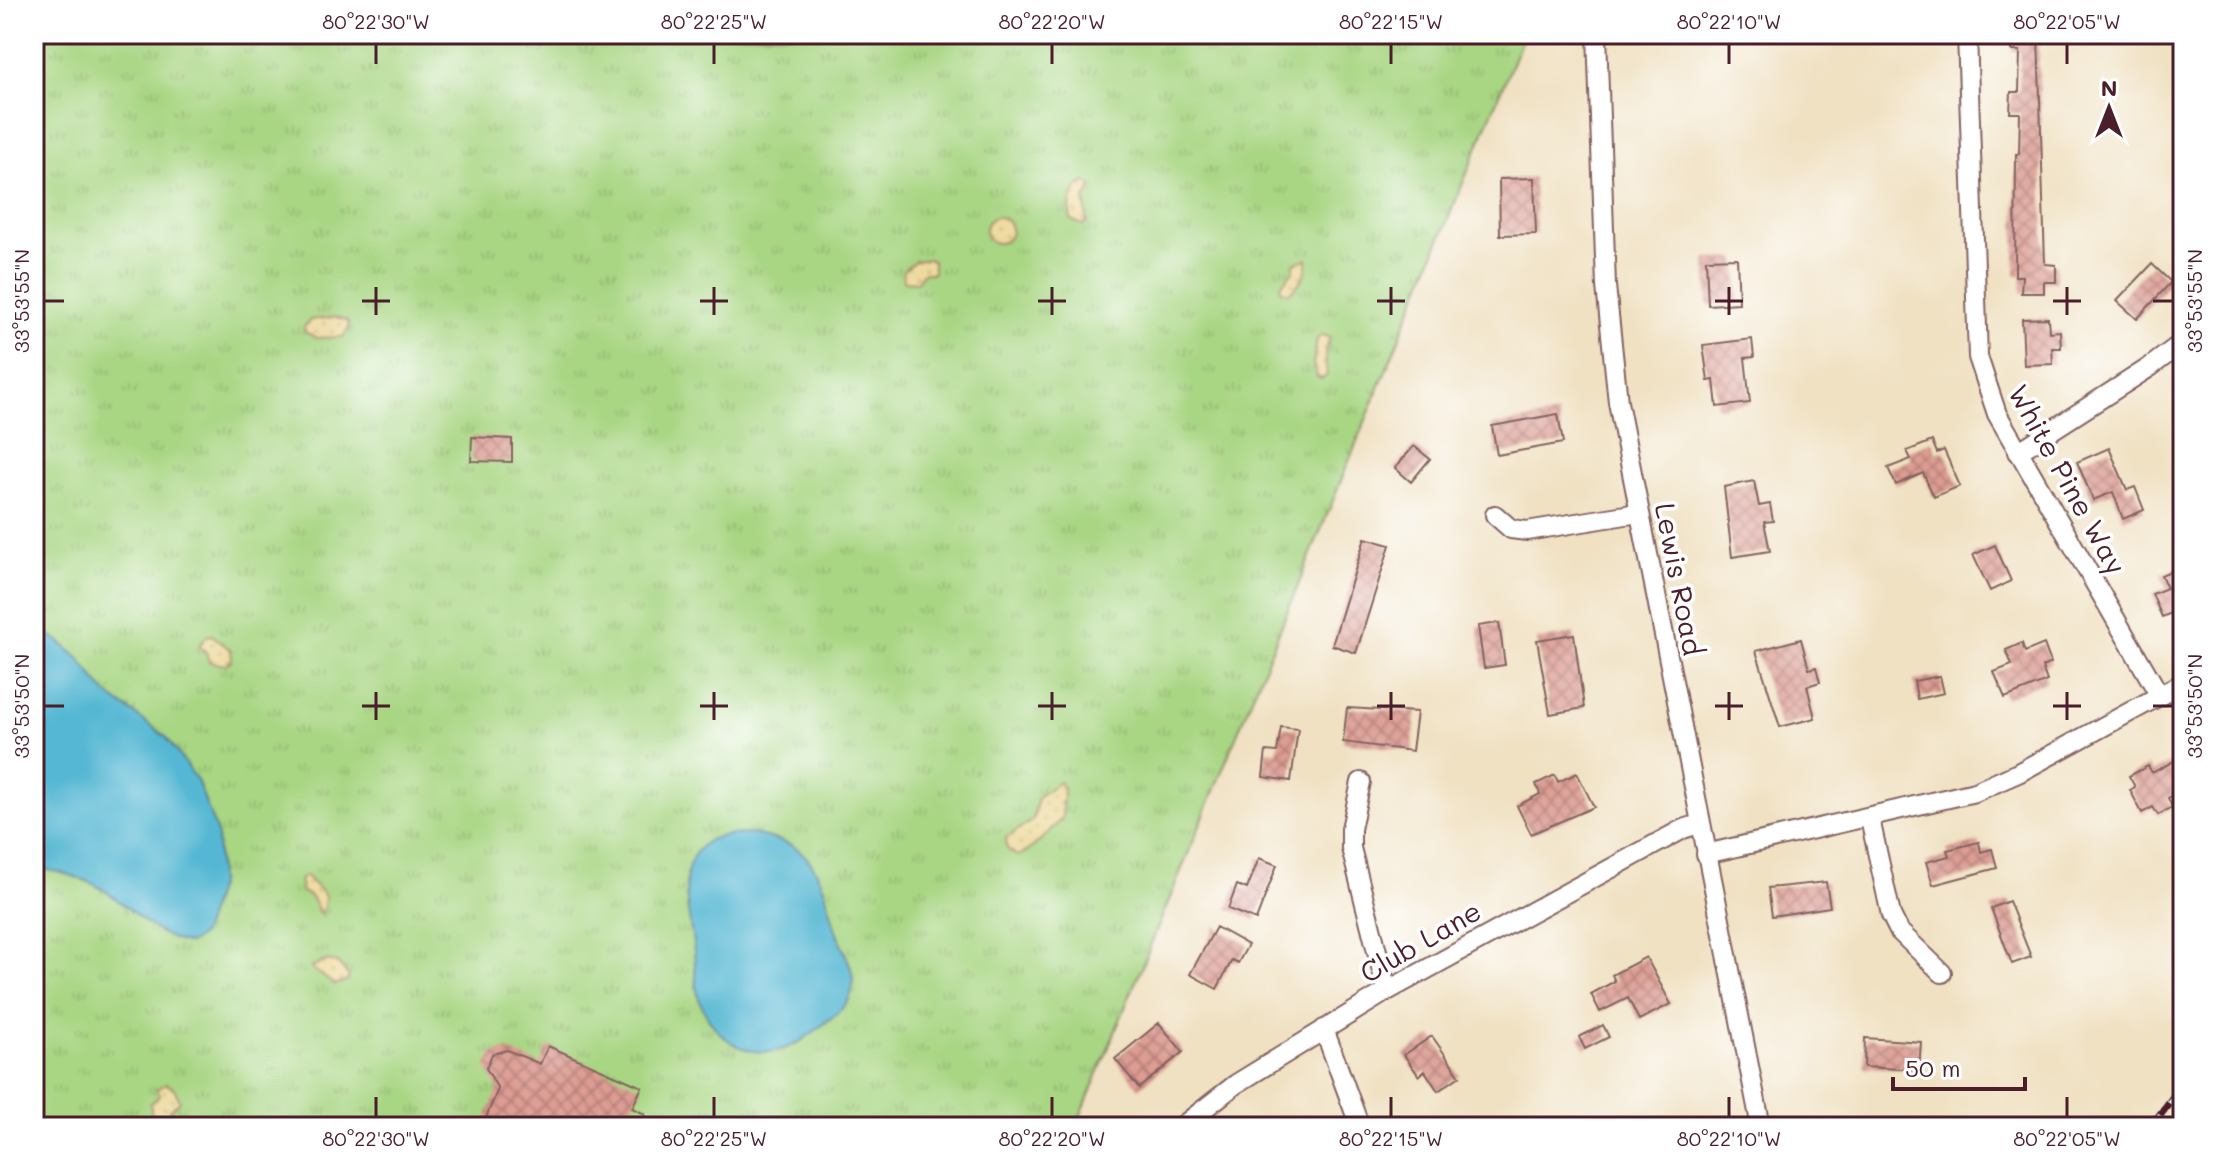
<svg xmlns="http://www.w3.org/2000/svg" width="2217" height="1161" viewBox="0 0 2217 1161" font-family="Mali,sans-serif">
	<defs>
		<pattern id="grass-tufts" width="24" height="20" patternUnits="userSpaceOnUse" patternTransform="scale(2)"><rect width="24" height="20" fill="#a9d683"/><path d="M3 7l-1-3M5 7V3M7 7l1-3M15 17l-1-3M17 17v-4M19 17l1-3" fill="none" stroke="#93b771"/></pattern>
		<pattern id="sand-dots" width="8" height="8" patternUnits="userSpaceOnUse" patternTransform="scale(2)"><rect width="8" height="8" fill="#eeda9e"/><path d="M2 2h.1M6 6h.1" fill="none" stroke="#cebb88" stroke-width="1.8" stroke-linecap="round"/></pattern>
		<pattern id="building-cross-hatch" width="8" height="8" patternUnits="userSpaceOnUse" patternTransform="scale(2)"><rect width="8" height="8" fill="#dd9d93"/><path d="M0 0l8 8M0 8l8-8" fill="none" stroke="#b57f78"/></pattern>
	</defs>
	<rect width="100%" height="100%" fill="#fff"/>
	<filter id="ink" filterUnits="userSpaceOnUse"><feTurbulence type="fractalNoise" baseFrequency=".0125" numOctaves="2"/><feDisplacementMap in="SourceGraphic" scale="16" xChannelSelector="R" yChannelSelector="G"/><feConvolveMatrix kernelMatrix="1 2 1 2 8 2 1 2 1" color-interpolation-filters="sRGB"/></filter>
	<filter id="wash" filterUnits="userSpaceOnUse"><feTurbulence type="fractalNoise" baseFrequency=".006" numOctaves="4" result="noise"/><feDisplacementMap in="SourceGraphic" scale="32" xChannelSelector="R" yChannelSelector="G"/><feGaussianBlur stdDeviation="1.8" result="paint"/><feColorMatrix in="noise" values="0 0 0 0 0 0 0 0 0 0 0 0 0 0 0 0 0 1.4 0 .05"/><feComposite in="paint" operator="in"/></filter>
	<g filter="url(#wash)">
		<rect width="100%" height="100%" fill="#f0e1c2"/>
		<path fill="url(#grass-tufts)" stroke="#7a7a57" stroke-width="2" d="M 34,34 L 1524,34 L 1076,1127 L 34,1127 Z"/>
		<path fill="url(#sand-dots)" stroke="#9c7c64" stroke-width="2" d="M 1086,182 L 1093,186 L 1085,199 L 1087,223 L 1082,225 L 1071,220 C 1068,205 1072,188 1086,182 Z
			M985 230a13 13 0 1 1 26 0a13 13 0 1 1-26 0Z
			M 928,259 L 933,261 L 933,273 L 923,273 L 917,282 L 904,281 L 903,270 L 915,261 Z
			M 1307,259 C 1309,272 1299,285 1289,293 L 1282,291 L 1280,286 L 1294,270 L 1294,263 Z
			M 336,317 L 348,321 L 349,328 L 343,337 L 317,338 L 305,332 L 304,327 L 310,320 Z
			M 1322,335 L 1330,337 L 1325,352 L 1327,375 L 1322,379 L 1317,377 L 1313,364 L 1317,339 Z
			M 212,635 L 231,650 L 232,660 L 225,665 L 209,662 L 206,652 L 199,646 L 207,636 Z
			M 1059,782 L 1063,788 L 1062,819 C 1048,831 1034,851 1017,856 L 1007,849 L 1006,838 L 1033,820 L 1038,797 Z
			M 306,876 L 326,897 L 322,915 L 310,896 L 302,892 L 299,880 Z
			M 325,961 L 337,963 L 349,976 L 348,980 L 335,985 L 311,968 Z
			M 166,1084 L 174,1088 L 180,1101 L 169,1111 L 176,1127 L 154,1127 L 150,1104 L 159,1096 L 157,1089 Z"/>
		<path fill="#55b7d3" stroke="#506b7f" stroke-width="2" d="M 34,621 L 78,657 L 105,692 L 166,737 L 197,780 L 217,833 L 219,883 L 202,934 L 190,944 C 149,937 125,898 89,882 C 73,875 51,870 34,868 Z
			M 754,834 C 768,838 788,841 800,851 C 822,869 828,902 835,927 C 841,951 860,970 850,997 C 845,1010 822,1025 811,1034 C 767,1069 718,1051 699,999 C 694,984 696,967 694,951 C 691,917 672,867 706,842 C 718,833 740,835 754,834 Z"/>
		<g id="blocks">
			<path fill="url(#building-cross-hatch)" d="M 2011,34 L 2038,34 L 2045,264 L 2056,265 L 2056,282 L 2044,282 L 2044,293 L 2021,293 L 2022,276 L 2015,276 L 2016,154 L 2019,154 L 2020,113 L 2010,113 L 2011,92 L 2019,92 L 2020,51 L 2012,51 Z
				M 1534,178 L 1536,234 L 1500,235 L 1499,179 Z
				M 1737,258 L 1739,303 L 1708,305 L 1706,259 Z
				M 2152,264 L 2171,282 L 2137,319 L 2117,301 Z
				M 2048,318 L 2049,332 L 2060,331 L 2061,348 L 2052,348 L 2053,364 L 2024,365 L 2022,319 Z
				M 1752,339 L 1754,357 L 1745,358 L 1750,403 L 1717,407 L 1714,380 L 1708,381 L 1703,345 Z
				M 1558,414 L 1563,443 L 1497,455 L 1492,426 Z
				M 472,437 L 512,439 L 512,462 L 471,461 Z
				M 1932,441 L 1937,453 L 1944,450 L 1960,486 L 1934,497 L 1923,473 L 1896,485 L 1888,468 L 1911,459 L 1907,451 Z
				M 1414,446 L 1430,459 L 1411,482 L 1395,468 Z
				M 2109,448 L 2127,490 L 2135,487 L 2144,510 L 2123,519 L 2113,492 L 2093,500 L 2077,462 Z
				M 1754,481 L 1759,506 L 1770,504 L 1773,521 L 1764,522 L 1770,551 L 1732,557 L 1724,487 Z
				M 1365,538 L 1390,545 L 1356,653 L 1332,645 Z
				M 1995,545 L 2011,581 L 1990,591 L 1973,555 Z
				M 2178,568 L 2183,580 L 2183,608 L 2162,617 L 2152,594 L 2167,588 L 2161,575 Z
				M 1499,623 L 1505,665 L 1484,668 L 1478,626 Z
				M 1574,634 L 1584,708 L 1550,714 L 1537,640 Z
				M 1801,639 L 1809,669 L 1816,667 L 1820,682 L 1807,686 L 1815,718 L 1780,727 L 1756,651 Z
				M 2022,643 L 2025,652 L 2044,644 L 2051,663 L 2042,667 L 2047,681 L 2005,698 L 1994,672 L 2012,665 L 2006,650 Z
				M 1940,676 L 1944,693 L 1917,699 L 1914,681 Z
				M 1347,708 L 1417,712 L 1412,751 L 1343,742 Z
				M 1281,727 L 1298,729 L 1291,781 L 1263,777 L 1266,751 L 1277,752 Z
				M 2183,756 L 2183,790 L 2168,798 L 2172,807 L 2158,815 L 2153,807 L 2142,813 L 2130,790 L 2135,787 L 2129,776 L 2148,766 L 2152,773 Z
				M 1577,773 L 1594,807 L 1531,834 L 1517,806 L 1540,794 L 1536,784 L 1555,775 L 1558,782 Z
				M 1979,842 L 1981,852 L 1992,849 L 1997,868 L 1933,885 L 1926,862 L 1949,856 L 1947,850 Z
				M 1259,858 L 1277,865 L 1256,920 L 1228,909 L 1237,885 L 1247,889 Z
				M 1826,882 L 1830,907 L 1772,916 L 1768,888 Z
				M 2009,901 L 2031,957 L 2012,964 L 1991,908 Z
				M 1216,927 L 1248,945 L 1238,963 L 1232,960 L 1217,989 L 1190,974 Z
				M 1646,957 L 1671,1004 L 1639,1020 L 1628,998 L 1600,1012 L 1591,994 L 1615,981 L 1612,975 Z
				M 1159,1023 L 1183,1052 L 1139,1088 L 1115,1059 Z
				M 1603,1025 L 1609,1037 L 1585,1049 L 1579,1037 Z
				M 1432,1036 L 1460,1076 L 1438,1091 L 1425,1071 L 1419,1076 L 1404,1055 Z
				M 1865,1038 L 1921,1042 L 1919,1070 L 1864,1067 Z
				M 548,1046 L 642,1087 L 632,1108 L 645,1114 L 640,1127 L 482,1127 L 498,1089 L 486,1068 L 492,1054 L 507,1050 L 540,1064 Z"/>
		</g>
	</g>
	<g filter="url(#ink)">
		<use href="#blocks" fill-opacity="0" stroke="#846360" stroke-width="2"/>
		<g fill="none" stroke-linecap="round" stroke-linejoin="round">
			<g stroke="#846360" stroke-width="22">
				<path id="minor" d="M 1597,34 L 1606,286 L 1618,402 L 1761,1127
					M 1967,34 L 1978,357 L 1997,414 L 2160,696
					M 2018,452 L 2150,367 L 2183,342
					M 1495,515 L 1511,529 L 1527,531 L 1638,513
					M 1361,782 L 1351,829 L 1351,848 L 1387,991
					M 1870,819 L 1891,915 L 1899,931 L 1942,973
					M 1706,854 L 1975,792 L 2018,773 L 2183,683
					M 1324,1029 L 1360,1127
					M 1181,1127 L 1236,1084 L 1387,991 L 1683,829 L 1699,824"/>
			</g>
			<use href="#minor" stroke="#fff" stroke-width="18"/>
			<g stroke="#4a1f2b" stroke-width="8">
				<path id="rail" d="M 2151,1127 L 2183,1084"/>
			</g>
			<use href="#rail" stroke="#fff" stroke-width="5" stroke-dasharray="15" stroke-linecap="butt"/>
		</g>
	</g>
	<path fill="none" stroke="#4a1f2b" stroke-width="3" d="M 376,44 L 376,64M 714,44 L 714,64M 1052,44 L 1052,64M 1391,44 L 1391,64M 1729,44 L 1729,64M 2067,44 L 2067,64M 376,287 L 376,315M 714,287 L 714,315M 1052,287 L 1052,315M 1391,287 L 1391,315M 1729,287 L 1729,315M 2067,287 L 2067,315M 44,301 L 64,301M 362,301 L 390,301M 700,301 L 728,301M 1038,301 L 1066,301M 1377,301 L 1405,301M 1715,301 L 1743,301M 2053,301 L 2081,301M 2153,301 L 2173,301M 376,692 L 376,720M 714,692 L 714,720M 1052,692 L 1052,720M 1391,692 L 1391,720M 1729,692 L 1729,720M 2067,692 L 2067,720M 44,706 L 64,706M 362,706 L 390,706M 700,706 L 728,706M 1038,706 L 1066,706M 1377,706 L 1405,706M 1715,706 L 1743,706M 2053,706 L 2081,706M 2153,706 L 2173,706M 376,1097 L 376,1117M 714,1097 L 714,1117M 1052,1097 L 1052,1117M 1391,1097 L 1391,1117M 1729,1097 L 1729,1117M 2067,1097 L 2067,1117"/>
	<g text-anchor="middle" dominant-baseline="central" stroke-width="7" stroke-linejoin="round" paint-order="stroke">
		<g font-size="28" fill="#4a1f2b" stroke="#fff">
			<text transform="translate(2068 479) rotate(61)">White Pine Way</text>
			<text transform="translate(1680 579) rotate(79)">Lewis Road</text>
			<text transform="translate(1420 941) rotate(-30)">Club Lane</text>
		</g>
	</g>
	<rect width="2217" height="1161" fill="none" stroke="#fff" stroke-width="88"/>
	<g transform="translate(2109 108)" stroke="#ffffff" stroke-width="6" paint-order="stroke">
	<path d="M0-6L14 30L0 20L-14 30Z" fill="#4a1f2b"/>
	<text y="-12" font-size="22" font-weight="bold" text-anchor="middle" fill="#4a1f2b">N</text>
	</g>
	<path d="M1893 1077v12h132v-12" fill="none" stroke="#4a1f2b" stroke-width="4"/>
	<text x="1905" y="1077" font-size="24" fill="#4a1f2b" stroke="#ffffff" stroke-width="6" paint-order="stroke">50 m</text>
	<rect x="44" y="44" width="2129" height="1073" fill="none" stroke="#4a1f2b" stroke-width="3"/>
	<g font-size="20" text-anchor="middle" fill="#4a1f2b">
		<text x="376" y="29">80°22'30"W</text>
		<text x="714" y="29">80°22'25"W</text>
		<text x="1052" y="29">80°22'20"W</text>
		<text x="1391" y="29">80°22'15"W</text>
		<text x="1729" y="29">80°22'10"W</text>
		<text x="2067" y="29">80°22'05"W</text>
		<text transform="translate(22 301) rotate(-90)" y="7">33°53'55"N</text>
		<text transform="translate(2195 301) rotate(-90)" y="7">33°53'55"N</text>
		<text transform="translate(22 706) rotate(-90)" y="7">33°53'50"N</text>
		<text transform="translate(2195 706) rotate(-90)" y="7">33°53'50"N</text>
		<text x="376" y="1146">80°22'30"W</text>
		<text x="714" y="1146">80°22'25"W</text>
		<text x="1052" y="1146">80°22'20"W</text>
		<text x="1391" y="1146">80°22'15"W</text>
		<text x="1729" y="1146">80°22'10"W</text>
		<text x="2067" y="1146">80°22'05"W</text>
	</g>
</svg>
